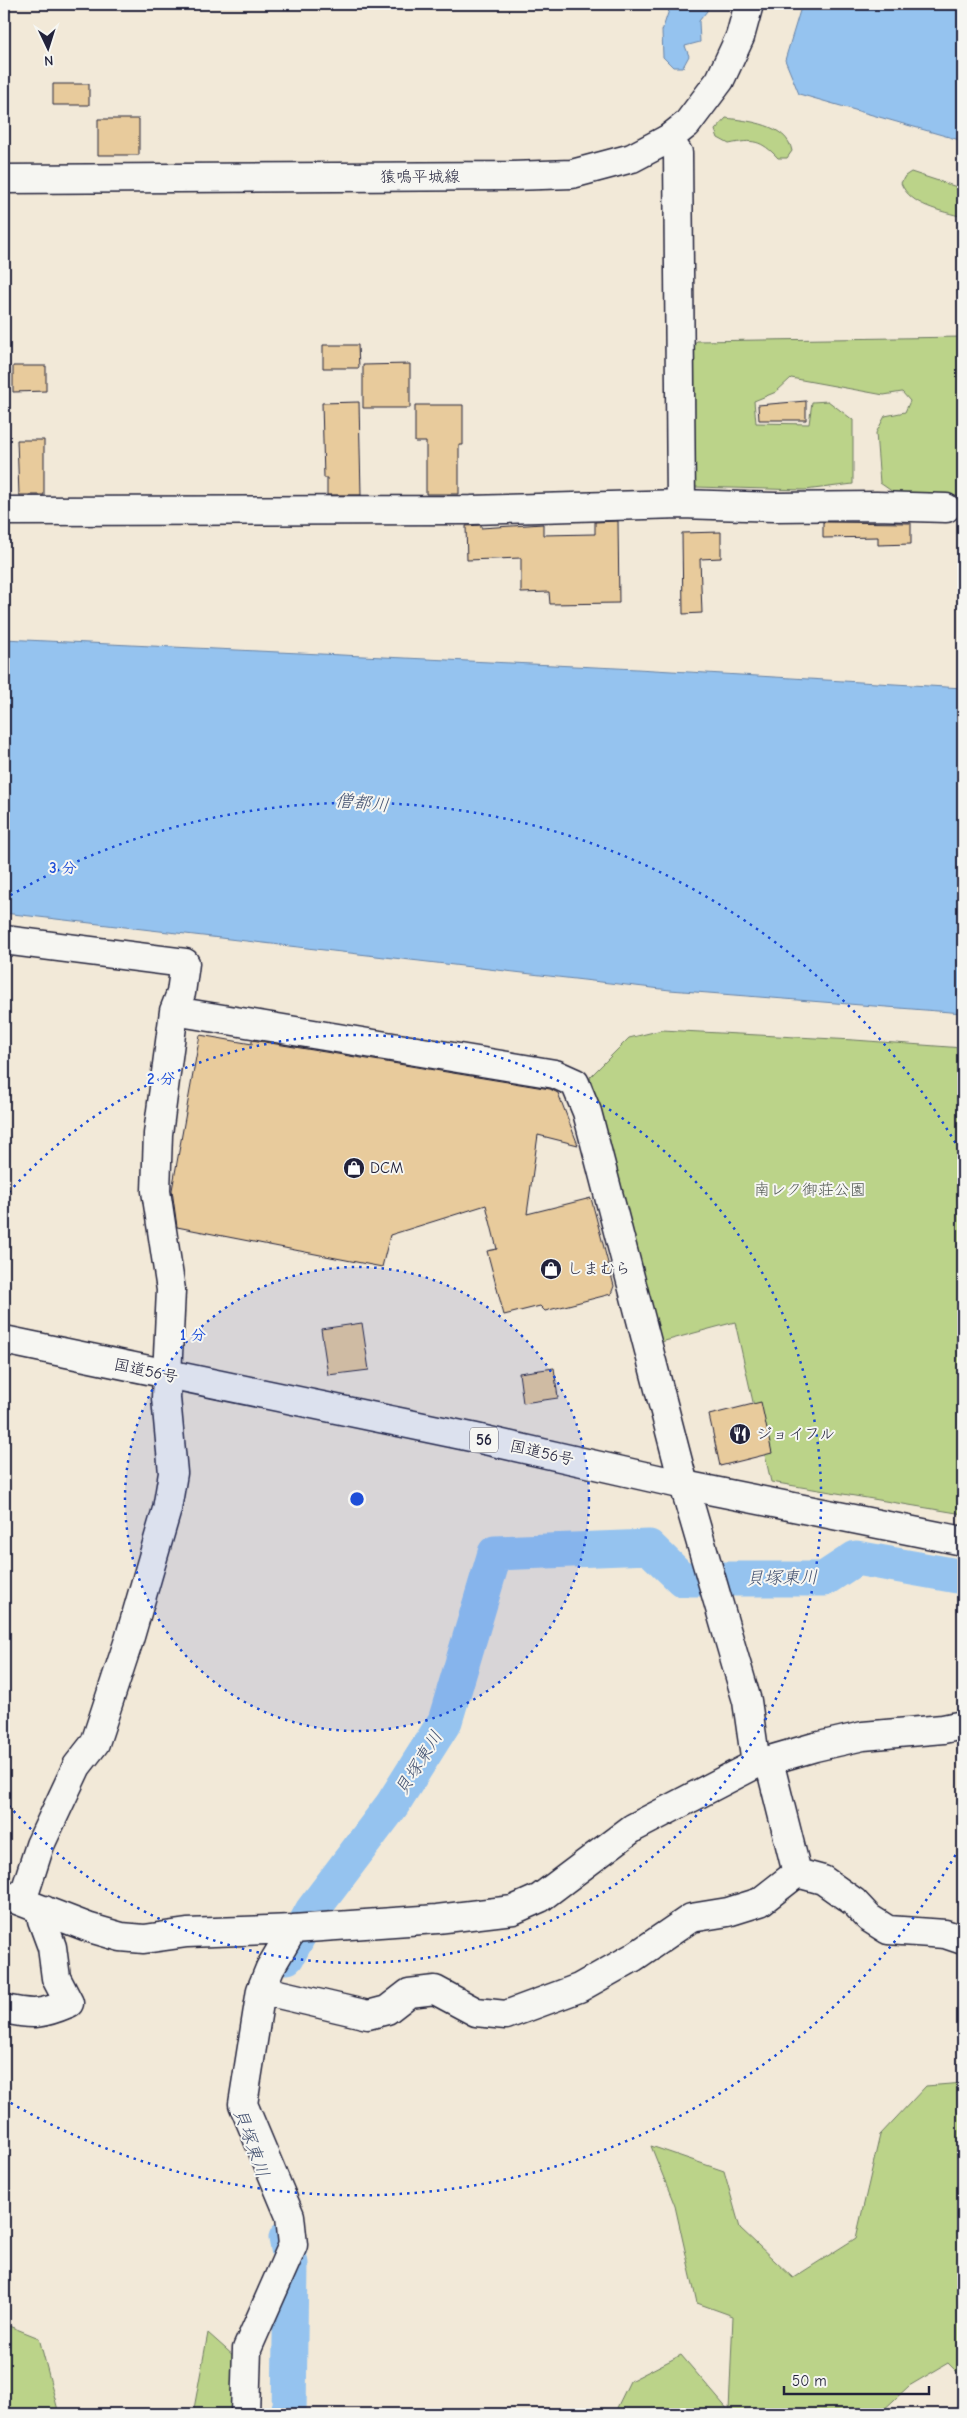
<svg xmlns="http://www.w3.org/2000/svg" width="967" height="2418" viewBox="0 0 967 2418" font-family="'Comic Neue','Klee One',sans-serif">
	<rect width="100%" height="100%" fill="#f2e9d8"/>
	<filter id="ink" filterUnits="userSpaceOnUse"><feTurbulence type="fractalNoise" baseFrequency=".02" numOctaves="2"/><feDisplacementMap in="SourceGraphic" scale="10" xChannelSelector="R" yChannelSelector="G"/><feConvolveMatrix kernelMatrix="1 2 1 2 8 2 1 2 1" color-interpolation-filters="sRGB"/></filter>
	<g filter="url(#ink)">
		<path fill="#bbd389" stroke="#6e7a62" d="M 726,118 C 748,121 787,124 792,151 L 787,158 L 778,158 C 761,140 753,139 729,144 L 718,138 L 715,130 Z
			M 911,172 L 963,189 L 963,217 C 942,211 910,206 901,183 L 905,176 Z
			M 963,337 L 963,501 L 957,496 L 893,492 L 880,483 L 876,433 L 885,416 L 905,412 L 910,401 L 902,392 L 884,395 L 791,378 L 776,392 L 754,401 L 756,423 L 809,424 L 812,402 L 828,401 L 853,420 L 853,484 L 805,490 L 694,487 L 687,348 L 697,341 Z
			M 662,1030 L 854,1040 L 963,1048 L 963,1514 L 771,1482 L 735,1322 L 661,1342 L 590,1077 L 629,1038 Z
			M 963,2083 L 963,2378 L 948,2363 L 909,2386 L 879,2414 L 614,2414 L 630,2381 L 681,2355 L 729,2411 L 733,2316 L 697,2303 L 675,2206 L 651,2146 L 724,2171 L 740,2228 L 793,2278 L 856,2238 L 880,2135 L 926,2086 Z
			M 4,2324 L 39,2338 L 59,2414 L 4,2414 Z
			M 208,2333 L 235,2357 L 236,2414 L 193,2414 Z"/>
		<path fill="#95c3ef" stroke="#6783a7" d="M 671,4 L 708,4 L 707,11 L 699,21 L 700,42 L 685,46 L 689,56 L 683,67 L 673,67 L 663,57 L 662,31 Z
			M 802,4 L 963,4 L 963,141 L 799,94 L 785,60 Z
			M 4,639 L 637,669 L 963,688 L 963,1013 L 670,990 L 4,913 Z"/>
		<g fill="none" stroke-linecap="round" stroke-linejoin="round">
			<path stroke="#95c3ef" stroke-width="35" d="M 287,1957 L 312,1911 L 392,1805 L 445,1721 L 495,1553 L 649,1547 L 682,1579 L 824,1579 L 856,1558 L 963,1577
				M 286,2238 L 291,2264 L 289,2414"/>
		</g>
		<path fill="#e8cb9c" stroke="#22223b" d="M 53,84 L 89,84 L 89,105 L 53,105 Z
			M 98,119 L 139,119 L 139,155 L 98,155 Z
			M 323,345 L 358,345 L 359,368 L 323,368 Z
			M 410,364 L 410,408 L 363,408 L 363,365 Z
			M 13,366 L 46,366 L 46,391 L 13,392 Z
			M 806,401 L 806,420 L 759,420 L 758,405 Z
			M 359,402 L 361,495 L 327,495 L 327,478 L 324,478 L 322,403 Z
			M 415,405 L 463,405 L 463,445 L 459,445 L 459,494 L 426,494 L 426,442 L 415,442 Z
			M 17,440 L 44,440 L 44,495 L 19,495 Z
			M 618,521 L 619,603 L 550,604 L 549,592 L 521,593 L 521,558 L 467,560 L 466,526 L 481,525 L 481,528 L 543,524 L 543,535 L 595,534 L 595,522 Z
			M 823,522 L 911,523 L 911,544 L 878,545 L 878,537 L 823,538 Z
			M 721,532 L 721,558 L 700,559 L 702,613 L 683,614 L 682,533 Z
			M 200,1035 L 252,1044 L 252,1040 L 550,1089 L 558,1093 L 578,1145 L 538,1135 L 527,1214 L 591,1198 L 614,1286 L 611,1294 L 545,1311 L 540,1306 L 504,1315 L 487,1251 L 497,1249 L 486,1205 L 390,1235 L 382,1267 L 177,1227 L 172,1190 Z
			M 362,1323 L 369,1370 L 328,1375 L 321,1329 Z
			M 554,1368 L 558,1398 L 523,1403 L 519,1373 Z
			M 761,1402 L 772,1453 L 720,1466 L 709,1415 Z"/>
		<g fill="none" stroke-linecap="round" stroke-linejoin="round">
			<g stroke="#22223b" stroke-width="31">
				<path id="minor" d="M 668,139 L 678,153 L 681,504
					M 4,511 L 471,510 L 681,504 L 775,507 L 876,506 L 946,508
					M 4,940 L 185,963 L 181,993 L 174,1011 L 158,1134 L 156,1191 L 171,1290 L 166,1398 L 173,1473 L 167,1509 L 129,1640 L 95,1743 L 77,1766 L 40,1845 L 22,1901
					M 174,1011 L 555,1074 L 575,1083 L 587,1112 L 684,1485 L 747,1701 L 756,1764
					M 769,1761 L 797,1873
					M 797,1873 L 823,1880 L 854,1902 L 869,1918 L 888,1930 L 945,1934 L 963,1940
					M 4,1895 L 90,1928 L 121,1937 L 144,1939 L 187,1933 L 293,1929 L 437,1919 L 513,1910 L 540,1898 L 633,1828 L 756,1764 L 815,1747 L 863,1736 L 943,1729 L 963,1725
					M 261,1990 L 368,2015 L 387,2010 L 409,1993 L 435,1990 L 476,2012 L 506,2015 L 579,1988 L 634,1957 L 691,1918 L 728,1912 L 760,1902 L 797,1873
					M 4,2009 C 33,2015 41,2015 69,2003 L 56,1978 L 52,1947 L 42,1920 L 44,1910
					M 245,2414 L 247,2349 L 293,2245 L 290,2216 L 243,2104 L 261,1990 L 270,1968 L 293,1929"/>
			</g>
			<g stroke="#22223b" stroke-width="31">
				<path id="major" d="M 4,179 L 512,176 L 572,174 L 632,158 L 668,139 L 687,124 L 720,80 L 740,37 L 749,4"/>
			</g>
			<g stroke="#22223b" stroke-width="31">
				<path id="highway" d="M 4,1340 L 476,1438 L 684,1485 L 963,1541"/>
			</g>
			<use href="#minor" stroke="#f6f6f2" stroke-width="28"/>
			<use href="#major" stroke="#f6f6f2" stroke-width="28"/>
			<use href="#highway" stroke="#f6f6f2" stroke-width="28"/>
		</g>
	</g>
	<circle cx="357" cy="1499" r="232" fill="#1d4ed8" fill-opacity=".12"/>
	<g fill="none" stroke="#1d4ed8" stroke-width="2.5" stroke-dasharray="2.5 5">
		<circle cx="357" cy="1499" r="232"/>
		<path d="M4 1198A464 464 0 1 1 4 1800"/>
		<path d="M963 1842A696 696 0 0 1 4 2099M4 899A696 696 0 0 1 963 1156"/>
	</g>
	<defs>
		<g id="shop-disc" transform="scale(1.125)"><circle r="9.5" fill="#22223b" stroke="#f6f6f2"/><path d="M-5-2.5h2.3a2.7 3.5 0 0 1 5.4 0H5L5.5 6h-11ZM-1.5-2.5h3a1.5 2.3 0 0 0-3 0Z" fill="#fff"/></g>
		<g id="restaurant-disc" transform="scale(1.125)"><circle r="9.5" fill="#22223b" stroke="#f6f6f2"/><path d="M-5-6h1v4h1v-4h1v4h1v-4h1v5L-1.5 .5V6h-2V.5L-5-1ZM5-6V6H3V1.5H1.5Q1.5-4 5-6Z" fill="#fff"/></g>
	</defs>
	<g fill-rule="evenodd">
		<use href="#shop-disc" x="354" y="1168"/>
		<use href="#shop-disc" x="551" y="1269"/>
		<use href="#restaurant-disc" x="740" y="1434"/>
	</g>
	<g text-anchor="middle" dominant-baseline="central" stroke-width="4" stroke-linejoin="round" paint-order="stroke">
		<rect fill="#f6f6f2" stroke="#626272" stroke-width="1" x="470" y="1427.5" width="28" height="25" rx="4"/>
		<g font-size="15" font-weight="bold" fill="#22223b">
			<text x="484" y="1440">56</text>
		</g>
		<g font-size="16" fill="#22223b" stroke="#f6f6f2">
			<text x="420" y="177">猿鳴平城線</text>
			<text transform="translate(146 1371) rotate(12)">国道56号</text>
			<text transform="translate(542 1453) rotate(13)">国道56号</text>
		</g>
		<g font-size="16" fill="#22223b" stroke="#f6f6f2" text-anchor="start">
			<text x="370" y="1168">DCM</text>
			<text x="567" y="1269">しまむら</text>
			<text x="756" y="1434">ジョイフル</text>
		</g>
		<g font-size="16" fill="#505752" stroke="#f6f6f2">
			<text x="810" y="1190">南レク御荘公園</text>
		</g>
		<g font-size="18" font-style="italic" fill="#445271" stroke="#f6f6f2">
			<text transform="translate(362 803) rotate(6)">僧都川</text>
			<text transform="translate(782 1578) rotate(-1)">貝塚東川</text>
			<text transform="translate(419 1763) rotate(-58)">貝塚東川</text>
			<text transform="translate(251 2143) rotate(70)">貝塚東川</text>
		</g>
	</g>
	<circle cx="357" cy="1499" r="8" fill="#1d4ed8" stroke="#f6f6f2" stroke-width="2.5"/>
	<g font-size="15" text-anchor="middle" font-weight="bold" fill="#1d4ed8" stroke="#f6f6f2" stroke-width="4" stroke-linejoin="round" paint-order="stroke">
		<text x="63" y="873">3 分</text>
		<text x="161" y="1084">2 分</text>
		<text x="193" y="1340">1 分</text>
	</g>
	<rect width="967" height="2418" fill="none" stroke="#f6f6f2" stroke-width="20"/>
	<rect x="10" y="10" width="947" height="2398" fill="none" stroke="#22223b" stroke-width="2" filter="url(#ink)"/>
	<g transform="translate(48 48) rotate(176)" stroke="#f6f6f2" stroke-width="4" paint-order="stroke">
	<path d="M0-4L9 19L0 12L-9 19Z" fill="#22223b"/>
	<text y="-8" font-size="14" font-weight="bold" text-anchor="middle" fill="#22223b">N</text>
	</g>
	<path d="M784 2386v8h145v-8" fill="none" stroke="#22223b" stroke-width="2.5"/>
	<text x="792" y="2386" font-size="15" fill="#22223b" stroke="#f6f6f2" stroke-width="4" paint-order="stroke">50 m</text>
</svg>
